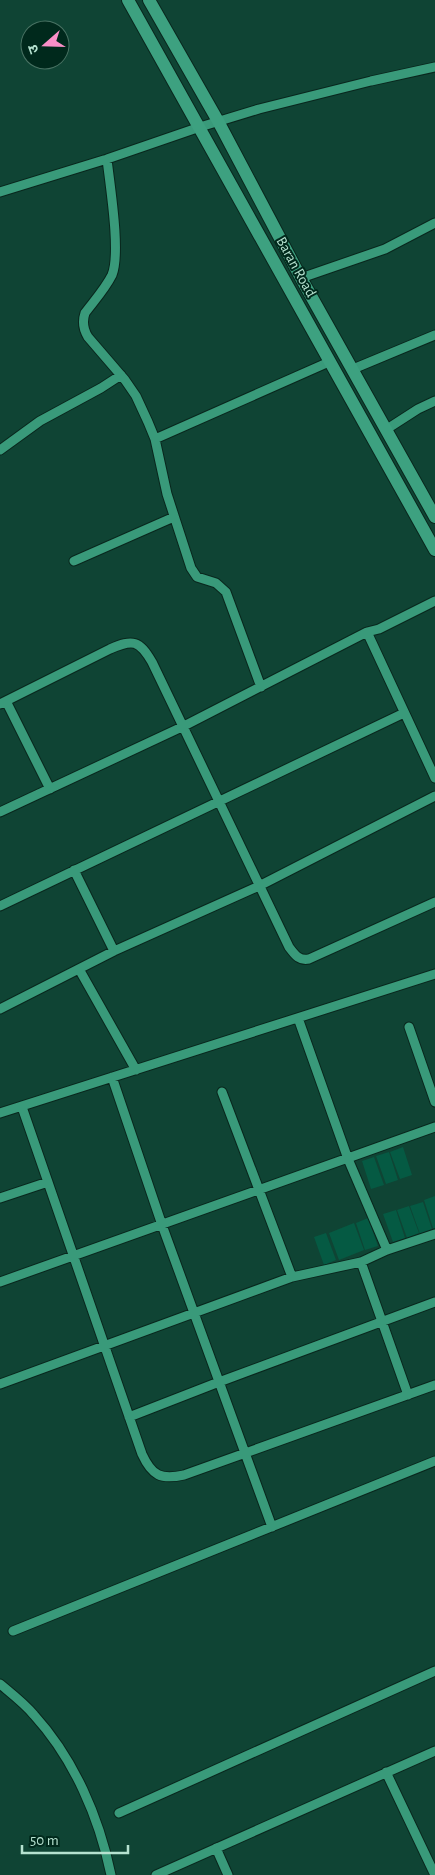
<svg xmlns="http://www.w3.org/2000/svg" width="435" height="1875" viewBox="0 0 435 1875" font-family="'Alegreya Sans','Noto Sans Devanagari',sans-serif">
	<rect width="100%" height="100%" fill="#0f4434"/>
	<path fill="#055a43" d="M 403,1147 L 412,1175 L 400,1179 L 390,1152 Z
		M 389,1152 L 398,1180 L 386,1184 L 376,1156 Z
		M 374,1157 L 384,1185 L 371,1189 L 362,1161 Z
		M 435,1196 L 435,1228 L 433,1228 L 424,1200 Z
		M 423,1202 L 432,1229 L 420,1234 L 410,1206 Z
		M 409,1206 L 419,1233 L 407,1238 L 397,1210 Z
		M 396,1210 L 405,1238 L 393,1242 L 383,1214 Z
		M 368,1218 L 378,1246 L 365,1250 L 356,1223 Z
		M 354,1223 L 364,1250 L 339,1260 L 329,1233 Z
		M 326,1233 L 336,1260 L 324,1265 L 314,1237 Z"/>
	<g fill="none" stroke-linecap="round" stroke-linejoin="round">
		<g stroke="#09271d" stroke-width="11">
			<path id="minor" d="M 107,159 C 110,186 121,253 112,275 C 105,289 94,301 85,313 C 82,322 83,329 88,337 L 125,380 L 136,396 L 148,422 L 155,439 L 167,494 L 191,568 L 197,577 L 216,583 L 226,592 L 261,687
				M 0,192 L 107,159 L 200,127 L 259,109 L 371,81 L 435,67
				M 301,278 L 385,249 L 435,223
				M 353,369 L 435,335
				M 387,429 L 418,409 L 435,401
				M 155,439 L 329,362
				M 0,450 L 40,421 L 101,388 L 121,375
				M 74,561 L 174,517
				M 367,632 L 435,778
				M 6,701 L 50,789
				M 0,704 L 110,649 C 133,639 139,640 152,662 L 289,947 C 295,955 299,961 309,959 L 435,902
				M 0,812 L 184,726 L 367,632 L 379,629 L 435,601
				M 74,870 L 114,951
				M 0,906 L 404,713
				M 79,969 L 136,1070
				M 0,1009 L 114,951 L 259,886 L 435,796
				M 298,1018 L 348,1159 L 387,1250
				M 409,1027 L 435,1102
				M 112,1077 L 162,1225 L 272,1527
				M 222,1092 L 292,1277
				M 22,1107 L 142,1454 C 152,1476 161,1480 184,1475 L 435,1385
				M 0,1113 L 435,974
				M 0,1198 L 48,1182
				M 361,1262 L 408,1395
				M 0,1282 L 435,1127
				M 0,1384 L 292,1277 L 361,1262 L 387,1250 L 435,1234
				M 129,1417 L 219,1382 L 435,1302
				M 13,1631 L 435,1461
				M 0,1684 C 12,1694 24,1703 34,1715 C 74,1759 99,1817 111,1875
				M 386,1772 L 434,1873
				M 119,1813 L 435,1671
				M 216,1848 L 228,1875
				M 156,1875 L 435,1751"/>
		</g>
		<g stroke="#09271d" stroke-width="14">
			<path id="major" d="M 128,0 L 435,550
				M 149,0 L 218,121 L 301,278 L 435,517"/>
		</g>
		<use href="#minor" stroke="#399a7a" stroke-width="9"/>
		<use href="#major" stroke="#3da180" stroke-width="12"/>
	</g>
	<g text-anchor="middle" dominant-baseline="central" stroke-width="4" stroke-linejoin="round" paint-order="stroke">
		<g font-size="15" fill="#b6e2d0" stroke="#00291c">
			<text transform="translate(296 267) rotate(61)">Baran Road</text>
		</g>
	</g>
	<g transform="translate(45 45) rotate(250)"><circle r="24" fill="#00291c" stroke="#497364"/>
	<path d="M0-4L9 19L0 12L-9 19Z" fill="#fa8fc8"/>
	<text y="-8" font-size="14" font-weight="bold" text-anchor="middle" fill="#b6e2d0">उ</text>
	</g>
	<path d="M22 1845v8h106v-8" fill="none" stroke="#b6e2d0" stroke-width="2.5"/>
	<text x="30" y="1845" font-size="15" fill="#b6e2d0" stroke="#00291c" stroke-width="4" paint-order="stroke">50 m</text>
</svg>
